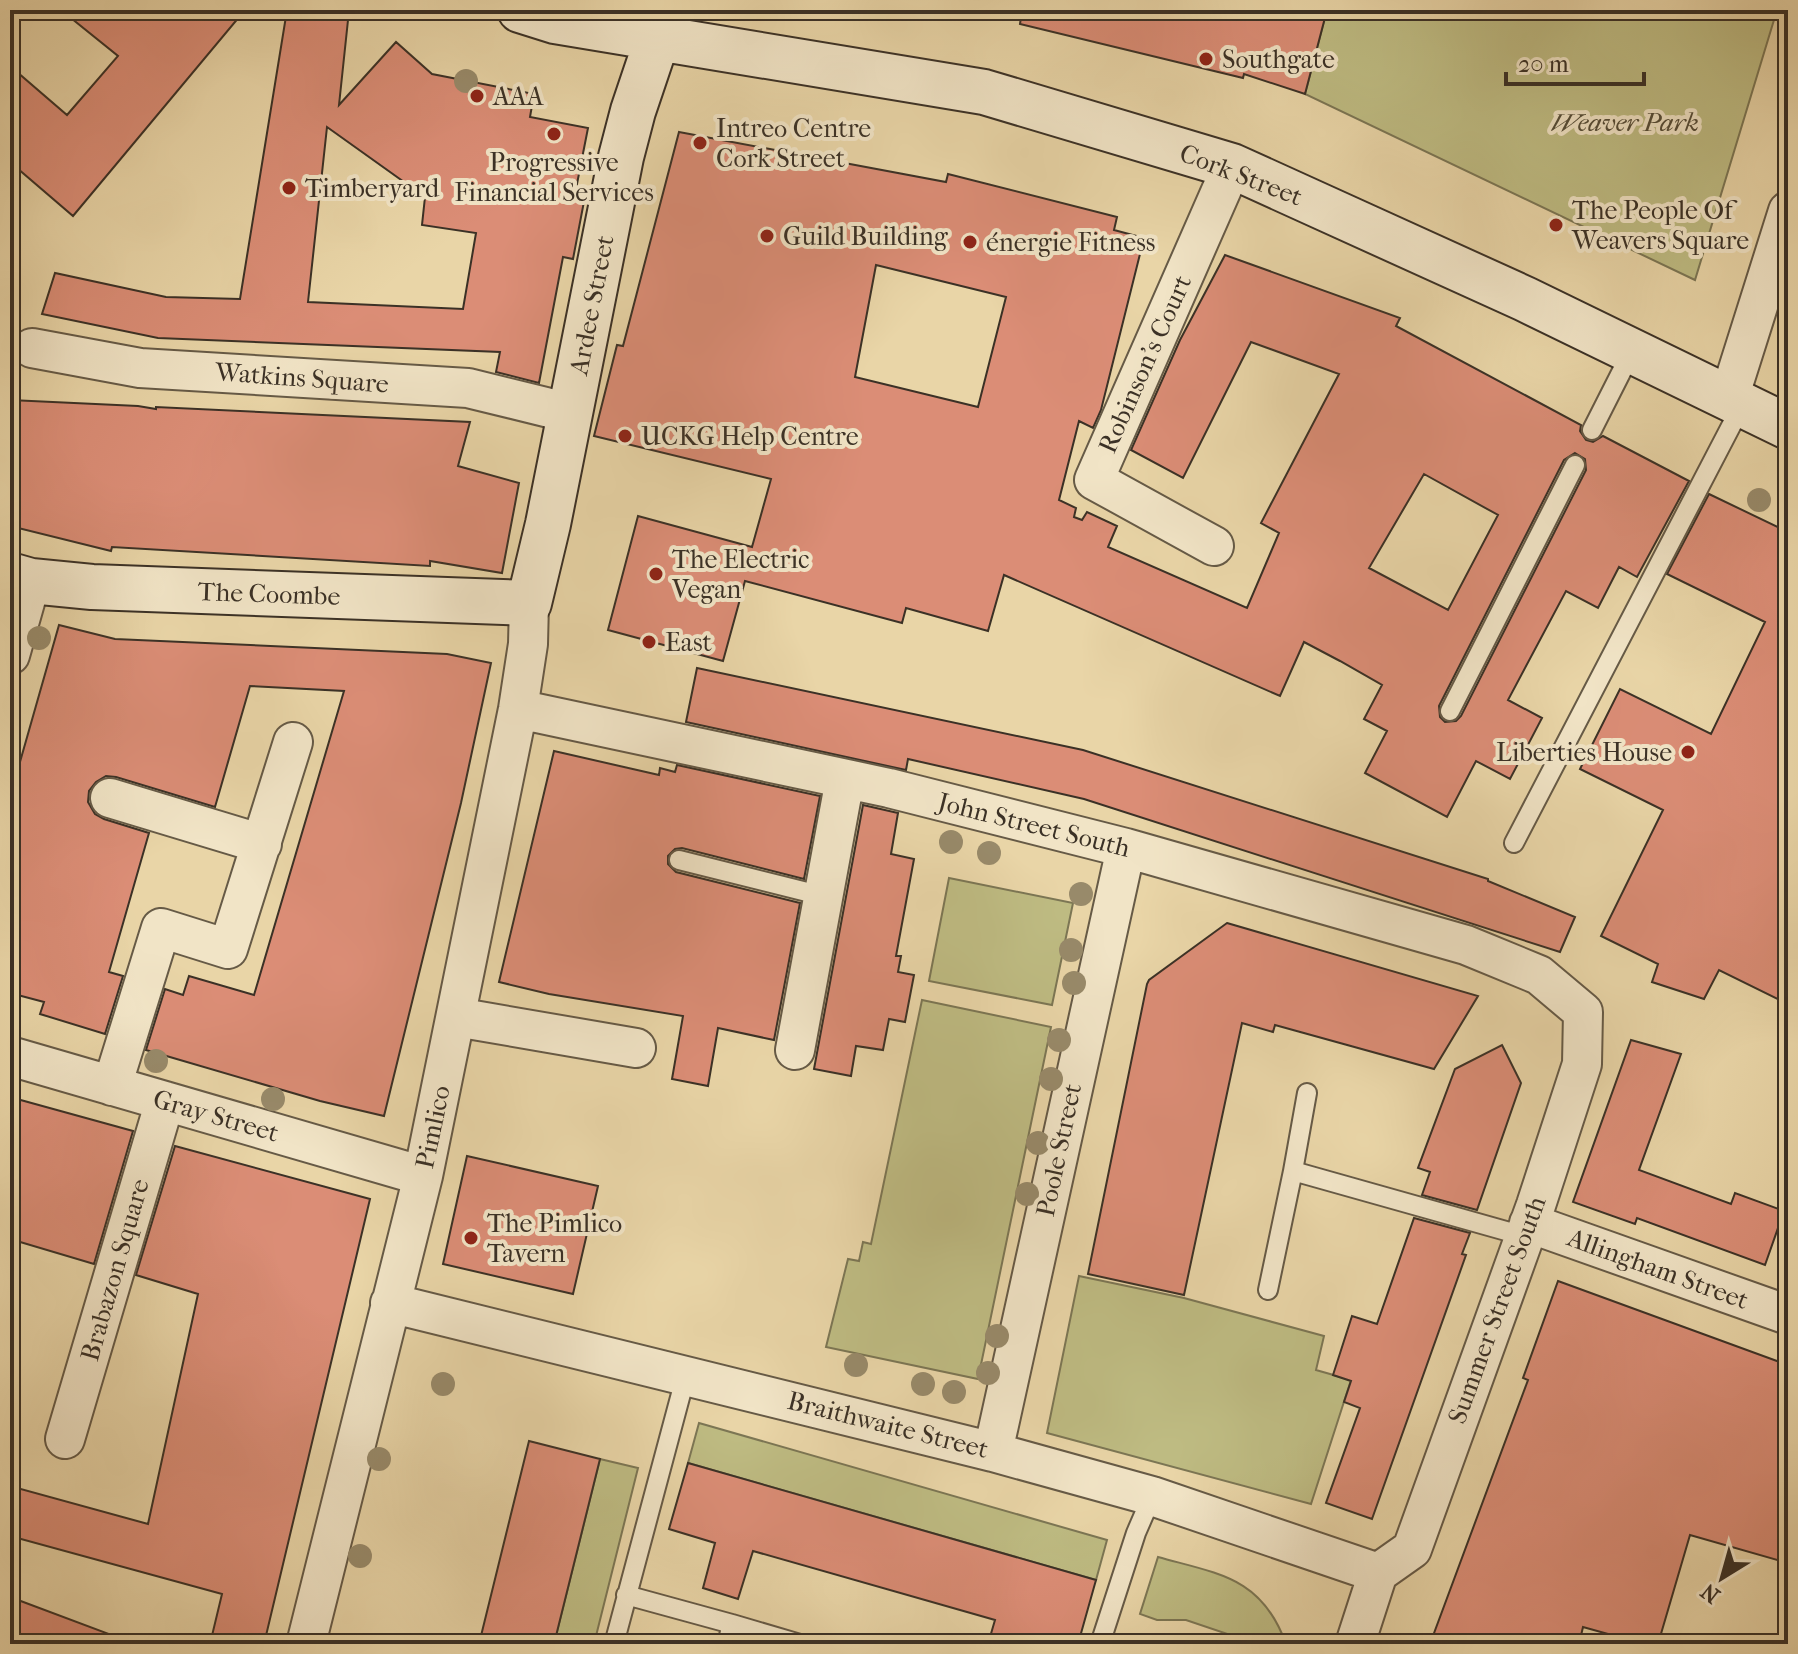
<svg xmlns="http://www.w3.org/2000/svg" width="1798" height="1654" viewBox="0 0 1798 1654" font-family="'IM FELL French Canon',serif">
	<rect width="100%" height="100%" fill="#e9d5a7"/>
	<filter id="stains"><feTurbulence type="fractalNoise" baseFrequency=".0025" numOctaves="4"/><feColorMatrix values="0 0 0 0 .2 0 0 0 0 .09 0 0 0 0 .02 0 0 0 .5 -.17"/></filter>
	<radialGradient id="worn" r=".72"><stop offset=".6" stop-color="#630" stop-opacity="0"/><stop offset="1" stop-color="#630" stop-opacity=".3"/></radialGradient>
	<path fill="#bebb82" stroke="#7c7654" stroke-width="2" d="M 1327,10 L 1777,10 L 1695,280 L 1305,94 Z
		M 949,878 L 1073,903 L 1052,1005 L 929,981 Z
		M 922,1000 L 1051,1027 L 978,1379 L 826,1347 L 848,1259 L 859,1261 L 863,1242 L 871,1244 Z
		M 1079,1276 L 1184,1298 L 1324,1336 L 1316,1370 L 1351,1380 L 1311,1504 L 1047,1433 Z
		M 699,1423 L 1107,1540 L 1096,1580 L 688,1463 Z
		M 600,1459 L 638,1468 L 594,1644 L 554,1644 Z
		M 1158,1557 C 1219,1574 1262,1577 1286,1644 L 1257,1644 L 1186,1620 L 1157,1620 L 1140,1614 Z"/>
	<path fill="#db8d76" stroke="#3b3126" stroke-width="2" fill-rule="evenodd" d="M 61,10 L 245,10 L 73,216 L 10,162 L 10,66 L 67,115 L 118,56 Z
		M 287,10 L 303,10 L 348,20 L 339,105 L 396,42 L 432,74 L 534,94 L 530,117 L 588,128 L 576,189 L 586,191 L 573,259 L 563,257 L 539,383 L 496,372 L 500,352 L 158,338 L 42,314 L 55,273 L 166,297 L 240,299 ZM 327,127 L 425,197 L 422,225 L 476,233 L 463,309 L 308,302 Z
		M 1022,10 L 1327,10 L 1305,94 L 1244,74 L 1243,78 L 1020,24 Z
		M 679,132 L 946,182 L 948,174 L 1117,217 L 1114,230 L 1144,238 L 1101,410 L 1093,428 L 1079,421 L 1059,500 L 1076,508 L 1074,517 L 1082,520 L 1087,512 L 1117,526 L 1108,547 L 1247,608 L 1279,533 L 1261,523 L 1339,374 L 1251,342 L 1183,478 L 1131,450 L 1180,340 L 1225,255 L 1400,318 L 1396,326 L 1581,425 L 1580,431 L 1586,440 L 1593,442 L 1603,436 L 1689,481 L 1637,577 L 1619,567 L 1598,608 L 1566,591 L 1508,700 L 1542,718 L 1510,779 L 1476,761 L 1447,817 L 1365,773 L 1387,731 L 1364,719 L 1382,685 L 1340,661 L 1304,642 L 1280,696 L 1004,575 L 988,631 L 906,608 L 902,623 L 745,581 L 723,661 L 608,630 L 638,516 L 752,547 L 771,479 L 594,436 L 617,345 L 623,346 ZM 876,265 L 1006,297 L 978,407 L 855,377 ZM 1575,453 L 1585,459 L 1586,470 L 1461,716 L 1456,721 L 1445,722 L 1440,717 L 1439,706 L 1564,460 ZM 1424,474 L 1498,515 L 1448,610 L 1369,568 Z
		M 10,400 L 138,406 L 156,409 L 156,407 L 470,422 L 458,466 L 519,483 L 502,573 L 430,561 L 430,566 L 112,547 L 111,551 L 10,526 Z
		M 1709,494 L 1788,532 L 1788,1004 L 1719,970 L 1704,999 L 1652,982 L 1658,964 L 1601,936 L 1663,810 L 1580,769 L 1620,689 L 1711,734 L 1765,622 L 1667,574 Z
		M 59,625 L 115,639 L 447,654 L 491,663 L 461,803 L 384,1116 L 320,1101 L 146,1050 L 165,989 L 183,995 L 189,976 L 254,995 L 344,691 L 250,686 L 215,807 L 116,777 L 106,776 L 96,782 L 89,791 L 88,802 L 95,814 L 104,819 L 149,833 L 109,972 L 123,976 L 105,1034 L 40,1014 L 44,1002 L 10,993 L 10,797 Z
		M 697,668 L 1083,750 L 1488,879 L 1488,881 L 1575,917 L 1560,952 L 1084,799 L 908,759 L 906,770 L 686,722 Z
		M 554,751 L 659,775 L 660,768 L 675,772 L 677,765 L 820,796 L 804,879 L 682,848 L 675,849 L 668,856 L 668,864 L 676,872 L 800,903 L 774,1040 L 718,1028 L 708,1086 L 672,1079 L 683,1016 L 549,994 L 499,982 Z
		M 863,805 L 898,813 L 891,854 L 914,859 L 896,956 L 901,956 L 898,972 L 914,975 L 905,1022 L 889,1019 L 883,1050 L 856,1046 L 851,1076 L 814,1069 Z
		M 1227,923 L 1478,996 L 1434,1069 L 1275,1025 L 1273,1032 L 1242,1023 L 1184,1295 L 1088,1274 L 1147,984 L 1149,980 Z
		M 1631,1040 L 1681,1054 L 1639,1170 L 1731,1204 L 1735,1193 L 1784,1211 L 1765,1265 L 1637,1218 L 1635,1224 L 1573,1202 Z
		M 1502,1045 L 1521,1083 L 1477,1210 L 1422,1195 L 1430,1172 L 1418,1168 L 1455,1069 Z
		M 17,1099 L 133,1131 L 94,1264 L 10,1239 L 10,1125 Z
		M 175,1146 L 370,1199 L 264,1644 L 210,1644 L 222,1594 L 10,1536 L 10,1486 L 148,1524 L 198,1294 L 136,1275 Z
		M 467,1156 L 598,1186 L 573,1294 L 443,1264 Z
		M 1414,1218 L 1470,1233 L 1462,1254 L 1466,1255 L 1372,1519 L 1326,1503 L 1360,1408 L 1344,1402 L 1351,1381 L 1333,1375 L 1352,1316 L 1377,1324 Z
		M 1558,1281 L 1788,1365 L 1788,1563 L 1690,1535 L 1658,1644 L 1644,1644 L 1583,1627 L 1579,1644 L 1430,1644 L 1528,1380 L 1523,1378 Z
		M 529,1441 L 600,1459 L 554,1644 L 479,1644 Z
		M 688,1463 L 1096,1580 L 1078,1644 L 988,1644 L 995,1620 L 753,1551 L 738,1599 L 703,1588 L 715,1543 L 669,1529 Z
		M 10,1597 L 125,1640 L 124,1644 L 10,1644 Z"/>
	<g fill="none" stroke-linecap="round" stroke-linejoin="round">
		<g stroke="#665a46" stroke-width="22">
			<path id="lane" d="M 1592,430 L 1632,351
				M 1450,711 L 1575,465
				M 1514,843 L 1742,405
				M 679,860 L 823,896
				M 1293,1171 L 1307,1093
				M 1268,1290 L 1293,1171 L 1524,1236
				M 626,1595 L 732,1624 L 727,1644
				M 732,1624 L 800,1644
				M 614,1644 L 686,1375
				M 1100,1644 L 1136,1533 L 1152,1496"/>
		</g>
		<g stroke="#665a46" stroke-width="42">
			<path id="street" d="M 32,348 L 140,368 L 468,388 L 570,413
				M 1729,398 L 1788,211
				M 1214,546 L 1094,480 L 1232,166
				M 10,655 L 31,581
				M 518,709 L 889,788 L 1126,848 L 1466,945 L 1539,975 L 1583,1012 L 1582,1064 L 1536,1205 L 1412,1549 L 1378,1573 L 1355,1644
				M 110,798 L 262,844
				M 456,1017 L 636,1048
				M 795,1050 L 845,779
				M 10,1056 L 423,1176
				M 112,1086 L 161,928 L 228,949 L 293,742
				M 1529,1223 L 1788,1315
				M 390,1303 L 993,1452 L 1152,1496 L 1378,1573
				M 65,1439 L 165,1101
				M 993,1452 L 1126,848
				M 306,1644 L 423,1176 L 518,709 L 528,644 L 529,603"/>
		</g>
		<g stroke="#3b3126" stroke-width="48">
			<path id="secondary" d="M 520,10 L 555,21 L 984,92 L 1232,166 L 1525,299 L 1788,427
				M 10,575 L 31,581 L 92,587 L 529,603 L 548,524 L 621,157 L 633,111 L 667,10"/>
		</g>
		<use href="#lane" stroke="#f1e4c6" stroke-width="18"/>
		<use href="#street" stroke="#f1e4c6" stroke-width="38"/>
		<use href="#secondary" stroke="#f1e4c6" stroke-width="44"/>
	</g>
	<g fill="#988a6a">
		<circle cx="466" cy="81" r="12"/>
		<circle cx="1759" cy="500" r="12"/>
		<circle cx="39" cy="638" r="12"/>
		<circle cx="951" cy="842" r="12"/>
		<circle cx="989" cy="853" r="12"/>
		<circle cx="1081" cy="894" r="12"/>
		<circle cx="1071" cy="950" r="12"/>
		<circle cx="1074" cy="983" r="12"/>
		<circle cx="1059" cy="1040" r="12"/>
		<circle cx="156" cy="1061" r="12"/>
		<circle cx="1051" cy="1079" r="12"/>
		<circle cx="273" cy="1099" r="12"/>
		<circle cx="1038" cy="1143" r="12"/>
		<circle cx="1027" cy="1194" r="12"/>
		<circle cx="997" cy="1336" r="12"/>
		<circle cx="856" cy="1365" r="12"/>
		<circle cx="988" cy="1373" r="12"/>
		<circle cx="443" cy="1384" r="12"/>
		<circle cx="923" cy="1384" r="12"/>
		<circle cx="954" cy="1392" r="12"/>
		<circle cx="379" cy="1459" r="12"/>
		<circle cx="360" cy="1556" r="12"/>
	</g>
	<g fill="#8f2418" stroke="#f1e4c6" stroke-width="3">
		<circle cx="1206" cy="59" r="8"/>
		<circle cx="477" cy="96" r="8"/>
		<circle cx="554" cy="134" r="8"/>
		<circle cx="700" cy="143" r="8"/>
		<circle cx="289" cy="188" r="8"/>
		<circle cx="1556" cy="225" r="8"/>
		<circle cx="767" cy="236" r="8"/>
		<circle cx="970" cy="242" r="8"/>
		<circle cx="625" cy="436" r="8"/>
		<circle cx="656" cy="574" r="8"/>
		<circle cx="649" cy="642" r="8"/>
		<circle cx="1688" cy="752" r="8"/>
		<circle cx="471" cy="1238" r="8"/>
	</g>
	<g text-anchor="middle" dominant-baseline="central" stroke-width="8" stroke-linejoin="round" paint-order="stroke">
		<g font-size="26" fill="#3b3126" stroke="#f1e4c6" text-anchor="start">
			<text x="1222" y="59">Southgate</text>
			<text x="493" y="96">AAA</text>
			<text x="716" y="128">Intreo Centre<tspan x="716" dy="30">Cork Street</tspan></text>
			<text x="554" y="162" text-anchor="middle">Progressive<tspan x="554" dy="30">Financial Services</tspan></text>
			<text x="305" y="188">Timberyard</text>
			<text x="1572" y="210">The People Of<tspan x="1572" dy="30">Weavers Square</tspan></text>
			<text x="783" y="236">Guild Building</text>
			<text x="986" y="242">énergie Fitness</text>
			<text x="641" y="436">UCKG Help Centre</text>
			<text x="672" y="559">The Electric<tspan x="672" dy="30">Vegan</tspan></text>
			<text x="665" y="642">East</text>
			<text x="1672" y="752" text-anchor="end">Liberties House</text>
			<text x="487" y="1223">The Pimlico<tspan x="487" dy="30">Tavern</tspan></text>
		</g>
		<g font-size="26" font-style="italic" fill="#554d38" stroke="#f1e4c6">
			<text x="1625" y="122">Weaver Park</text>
		</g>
		<g font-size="26" fill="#3b3126" stroke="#f1e4c6">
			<text transform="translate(1241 175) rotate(21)">Cork Street</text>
			<text transform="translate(592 305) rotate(-79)">Ardee Street</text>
			<text transform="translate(1145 364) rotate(-66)">Robinson's Court</text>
			<text transform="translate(302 378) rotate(4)">Watkins Square</text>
			<text transform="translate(269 594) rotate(2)">The Coombe</text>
			<text transform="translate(1034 825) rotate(14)">John Street South</text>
			<text transform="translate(216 1116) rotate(16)">Gray Street</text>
			<text transform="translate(433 1127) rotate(-78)">Pimlico</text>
			<text transform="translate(1059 1150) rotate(-78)">Poole Street</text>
			<text transform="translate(1658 1269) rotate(20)">Allingham Street</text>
			<text transform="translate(115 1270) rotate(-74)">Brabazon Square</text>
			<text transform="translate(1497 1310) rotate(-70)">Summer Street South</text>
			<text transform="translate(888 1425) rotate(14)">Braithwaite Street</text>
		</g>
	</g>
	<rect width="1798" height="1654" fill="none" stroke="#e9d5a7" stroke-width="40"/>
	<rect x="12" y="12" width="1774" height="1630" fill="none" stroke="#3b3126" stroke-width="4"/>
	<rect x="20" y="20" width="1758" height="1614" fill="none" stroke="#3b3126" stroke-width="2"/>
	<g transform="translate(1722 1578) rotate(217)" stroke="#f1e4c6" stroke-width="6" paint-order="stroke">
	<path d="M0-6L14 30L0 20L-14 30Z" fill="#3b3126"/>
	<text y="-12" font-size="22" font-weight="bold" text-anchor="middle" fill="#3b3126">N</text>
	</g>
	<path d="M1506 72v12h138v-12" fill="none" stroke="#3b3126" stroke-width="4"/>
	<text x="1518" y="72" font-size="24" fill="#3b3126" stroke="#f1e4c6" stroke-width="6" paint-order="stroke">20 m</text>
	<rect width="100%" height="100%" filter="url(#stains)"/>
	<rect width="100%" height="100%" fill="url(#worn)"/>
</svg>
